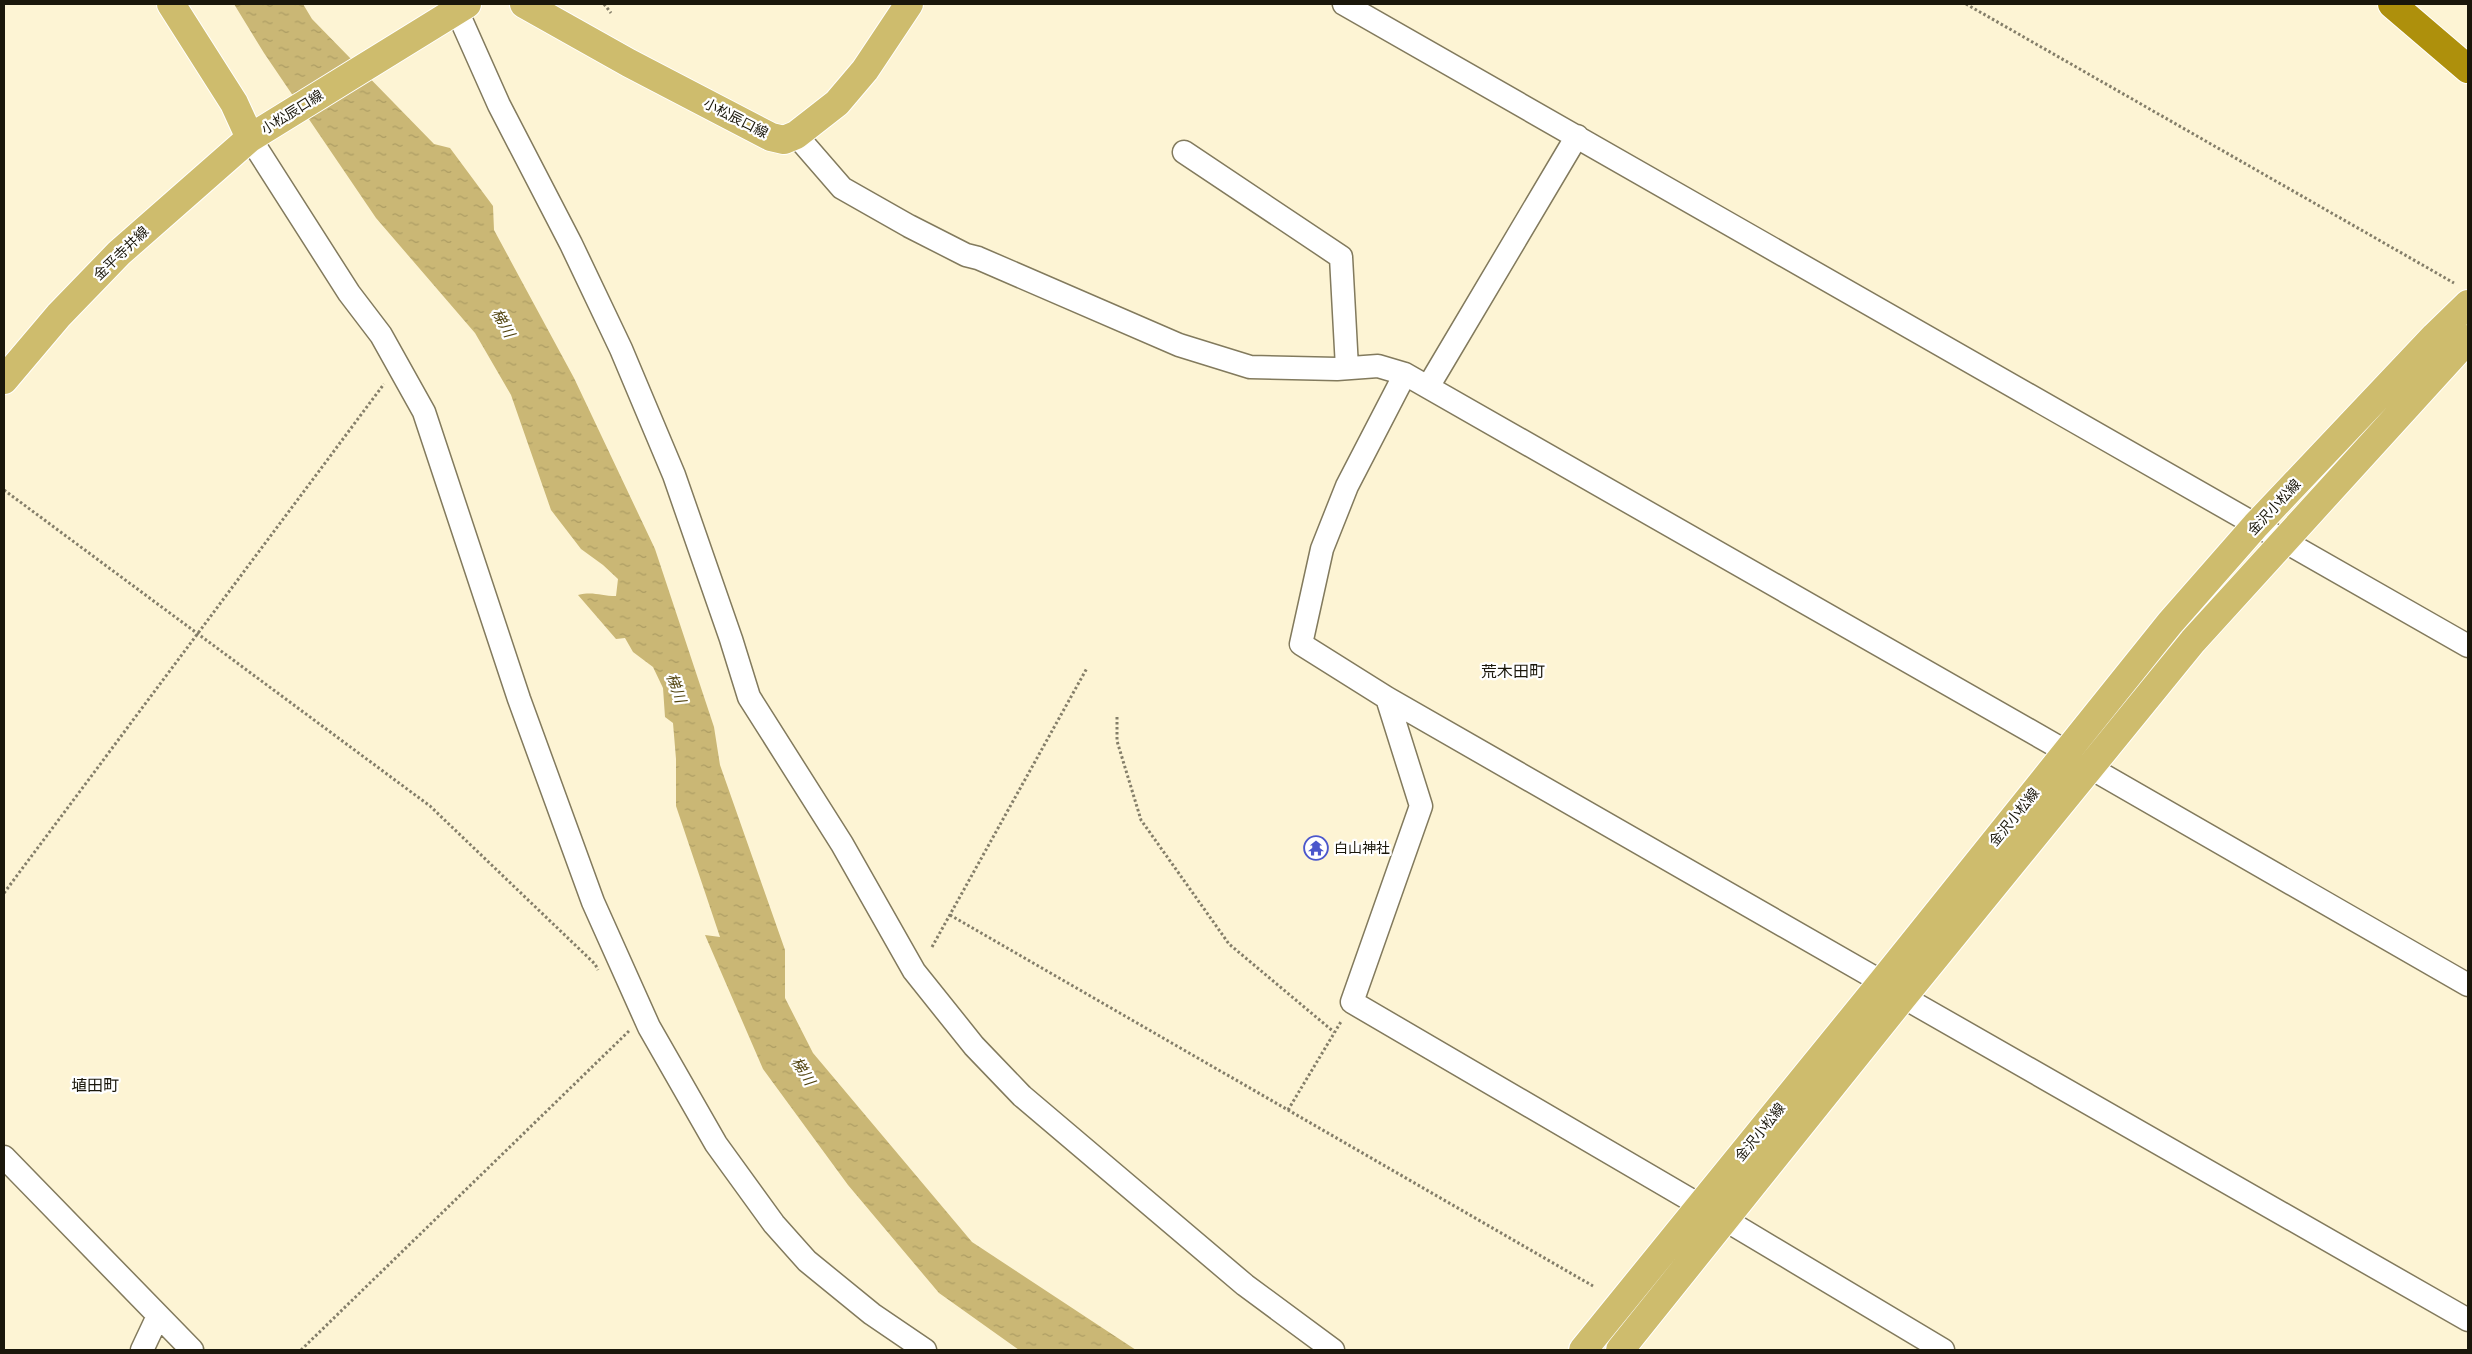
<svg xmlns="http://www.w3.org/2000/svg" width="2472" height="1354" viewBox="0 0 2472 1354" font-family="'Work Sans','Noto Sans JP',sans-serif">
	<defs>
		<pattern id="water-ripples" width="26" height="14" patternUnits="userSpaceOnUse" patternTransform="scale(1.25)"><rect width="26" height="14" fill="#cab775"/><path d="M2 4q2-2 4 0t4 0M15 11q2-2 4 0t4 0" fill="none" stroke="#ad9d64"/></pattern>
	</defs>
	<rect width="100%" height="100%" fill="#fdf4d4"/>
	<path fill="url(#water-ripples)" d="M 234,4 L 303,4 L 312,19 L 434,144 L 450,148 L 493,206 L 494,230 L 574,378 L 655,549 L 714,727 L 720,765 L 785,950 L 785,998 L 813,1053 L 972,1242 L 1136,1350 L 1019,1350 L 939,1293 L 848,1185 L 763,1069 L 705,935 L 720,937 L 676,806 L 676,759 L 673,723 L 665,717 L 663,688 L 653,667 L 633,652 L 625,638 L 616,639 L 578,595 C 593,591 601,596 616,596 L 618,579 L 603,565 L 581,549 L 551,510 L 511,395 L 475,333 L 376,218 L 264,53 Z"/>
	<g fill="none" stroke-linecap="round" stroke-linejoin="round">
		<g stroke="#827a5d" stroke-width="25">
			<path id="minor" d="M 454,4 L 499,105 L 571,244 L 621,349 L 674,475 L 731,639 L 749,697 L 842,844 L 914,971 L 974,1046 L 1022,1096 L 1245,1285 L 1333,1350
				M 1344,4 L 2468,646
				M 796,135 L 842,188 L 909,226 L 966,255 L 978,258 L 1179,345 L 1250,367 L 1337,369 L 1378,366 L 1405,374 L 2067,752 L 2089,767 L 2468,985
				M 250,138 L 349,293 L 381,335 L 424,412 L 519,699 L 593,902 L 649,1027 L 716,1144 L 774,1224 L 807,1261 L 872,1314 L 925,1350
				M 1184,152 L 1341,257 L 1347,368
				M 1405,374 L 1347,486 L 1322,549 L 1301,644 L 1387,698 L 1882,982
				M 1428,387 L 1577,136
				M 1387,698 L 1421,806 L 1352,1002 L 1701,1206
				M 1903,997 L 2468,1320
				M 4,1157 L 192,1350
				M 1724,1219 L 1943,1350
				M 142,1350 L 158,1316"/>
		</g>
		<g stroke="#fff" stroke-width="30">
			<path id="major" d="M 171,4 L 234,103 L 250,138
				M 524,4 L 629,63 L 771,137 L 784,140 L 796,135 L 837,103 L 865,70 L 909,4
				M 4,380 L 59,315 L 119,253 L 250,138 L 467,4
				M 1583,1350 L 1882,982 L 2170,623 L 2256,525 L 2435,336 L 2468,304
				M 1620,1350 L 1903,997 L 2193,641 L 2468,339"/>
		</g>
		<g stroke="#fff" stroke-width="30">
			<path id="highway" d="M 2392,4 L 2468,69"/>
		</g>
		<path stroke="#847e69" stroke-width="3" stroke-dasharray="2.5 2.5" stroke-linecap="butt" d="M 604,4 L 611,13
			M 1966,4 L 2454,283
			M 4,490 L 430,806 L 595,964 L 598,970
			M 1117,717 L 1117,741 L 1141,820 L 1229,944 L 1334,1032
			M 4,893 L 384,384
			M 950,915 L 1593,1286
			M 932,947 L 1087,668
			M 1288,1110 L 1342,1020
			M 301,1350 L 629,1031"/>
		<use href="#minor" stroke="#fff" stroke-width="22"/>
		<use href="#major" stroke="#cebc6d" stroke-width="28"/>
		<use href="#highway" stroke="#ae900c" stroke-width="28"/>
	</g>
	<defs>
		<g id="temple-ring" transform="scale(1.25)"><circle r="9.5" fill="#fff" stroke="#4b57cc" stroke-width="1.5"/><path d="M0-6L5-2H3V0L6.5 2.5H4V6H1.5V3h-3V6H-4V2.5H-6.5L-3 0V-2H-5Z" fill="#4b57cc"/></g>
	</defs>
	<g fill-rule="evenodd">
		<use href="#temple-ring" x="1316" y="848"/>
	</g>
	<g text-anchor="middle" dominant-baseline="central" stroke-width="4.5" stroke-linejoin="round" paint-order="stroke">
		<g font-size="14" fill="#1a170b" stroke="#fff">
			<text transform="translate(292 112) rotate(-32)">小松辰口線</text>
			<text transform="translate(736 118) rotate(27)">小松辰口線</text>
			<text transform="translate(121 253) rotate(-44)">金平寺井線</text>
			<text transform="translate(2274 507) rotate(-47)">金沢小松線</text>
			<text transform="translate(2014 817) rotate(-51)">金沢小松線</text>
			<text transform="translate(1760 1132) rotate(-51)">金沢小松線</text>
		</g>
		<g font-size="14" fill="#1a170b" stroke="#fff" text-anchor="start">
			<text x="1334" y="848">白山神社</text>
		</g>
		<g font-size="15" font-style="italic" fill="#52440f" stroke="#fff">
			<text transform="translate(503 323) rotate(61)">梯川</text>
			<text transform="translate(676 688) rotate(70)">梯川</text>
			<text transform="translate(803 1071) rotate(58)">梯川</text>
		</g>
		<g font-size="16" fill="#1a170b" stroke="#fff">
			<text x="1513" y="671">荒木田町</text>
			<text x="95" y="1085">埴田町</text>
		</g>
	</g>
	<rect width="2472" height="1354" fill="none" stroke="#1a170b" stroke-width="10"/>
</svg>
